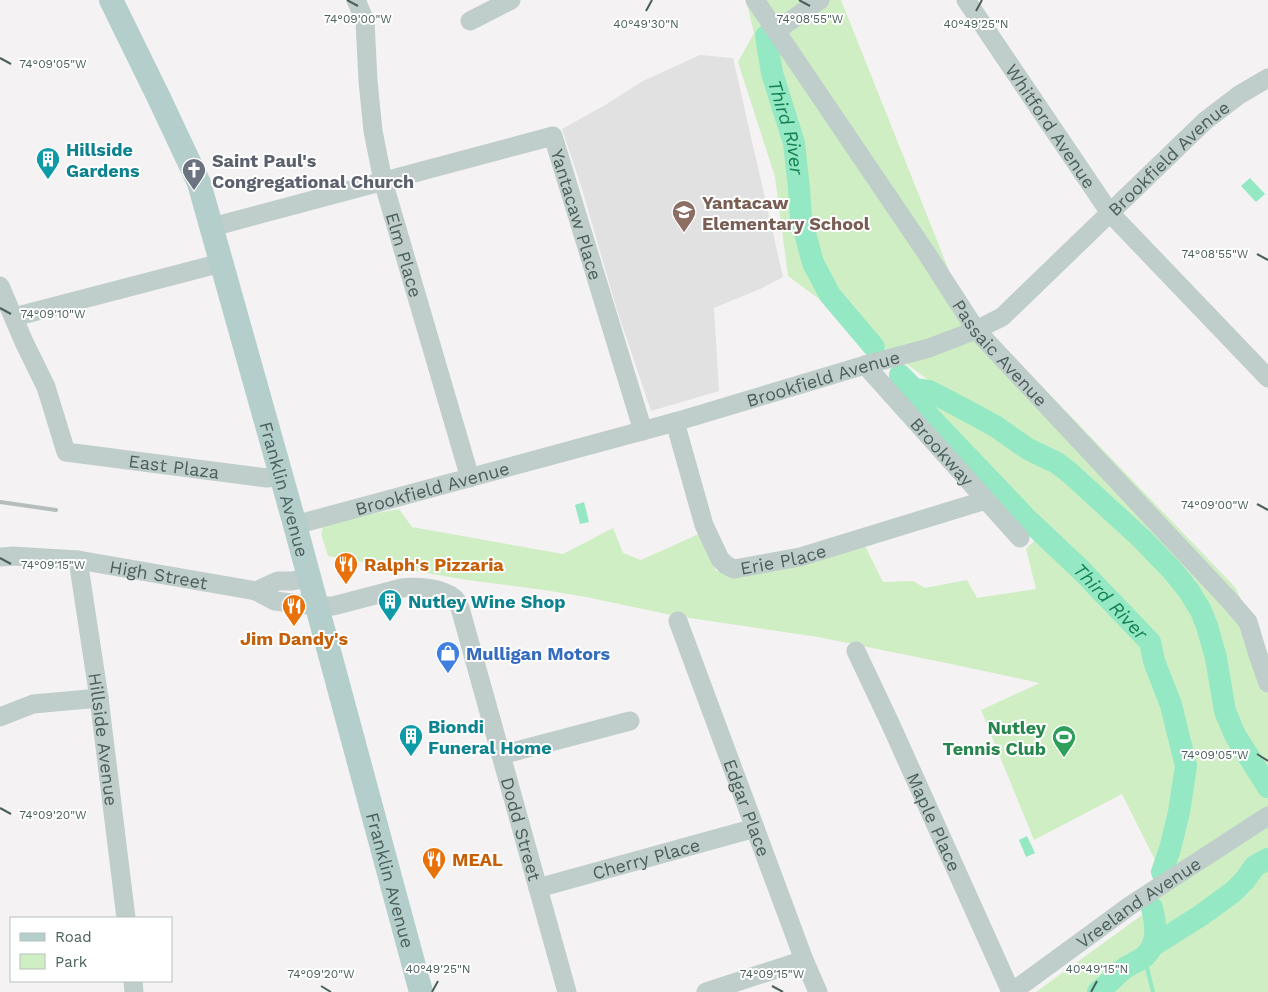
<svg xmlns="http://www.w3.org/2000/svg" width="1268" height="992" viewBox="0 0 1268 992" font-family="'Work Sans',sans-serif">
	<rect width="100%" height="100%" fill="#f4f2f3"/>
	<path fill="#e2e1e2" d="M 700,55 L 733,58 L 783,277 L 760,289 L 714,308 L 719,391 L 651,411 L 617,310 L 582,189 L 562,129 L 605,105 L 643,81 Z"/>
	<path fill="#cfeec4" d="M 746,0 L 841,0 L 962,303 L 1235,587 L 1267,654 L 1268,655 L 1268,992 L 1036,992 L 1142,915 L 1159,868 L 1122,794 L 1034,840 L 981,710 L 1040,683 L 951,664 L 818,637 L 676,616 L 586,597 L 544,590 L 467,580 L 328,556 L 321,534 L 324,523 L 399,509 L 412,527 L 563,554 L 613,528 L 623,553 L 641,560 L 701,533 L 716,571 L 739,574 L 864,544 L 883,582 L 913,581 L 925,588 L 967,580 L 977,598 L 1036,589 L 1026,549 L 1042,533 L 1080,569 L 1150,642 L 1154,661 L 1169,699 L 1154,640 L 928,413 L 916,399 L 915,395 L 927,379 L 788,276 L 775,177 L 738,62 L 754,33 Z"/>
	<path fill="#94e8c4" d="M 1250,178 L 1265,194 L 1256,202 L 1241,186 Z
		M 584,502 L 589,522 L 580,524 L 575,505 Z
		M 1027,836 L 1035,853 L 1026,857 L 1019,840 Z"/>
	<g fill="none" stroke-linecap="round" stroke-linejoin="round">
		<path stroke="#94e8c4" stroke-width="4" d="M 1144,956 L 1153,992"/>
		<g stroke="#94e8c4" stroke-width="22">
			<path id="s1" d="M 766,36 L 772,73 L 794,143 L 799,189 L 801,218 L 813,263 L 830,295 L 874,347"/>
			<path d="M 900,375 L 914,389 L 929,391 L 960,407 L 995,426 L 1028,449 L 1057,463 L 1070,473 L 1141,538 L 1172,570 L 1189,591 L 1201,611 L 1207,626 L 1216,658 L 1225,711 L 1235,735 L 1268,787"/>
			<path id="s2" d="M 914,389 L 914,398 L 927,414 L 1027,519 L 1080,569 L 1150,642 L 1154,661 L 1171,705 L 1186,766 L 1179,812 L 1170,849 L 1162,872"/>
			<path d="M 1154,945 L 1200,916 L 1233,892 L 1245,880 L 1255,866 L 1268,859"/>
			<path d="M 1098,992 C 1107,985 1115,976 1125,968 C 1131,964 1139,961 1145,956 C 1159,943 1156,924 1152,908"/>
		</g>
		<g stroke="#bfcdcb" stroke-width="19">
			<path id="s3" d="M 356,0 L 365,21 L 368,81 L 373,131 L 383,181 L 470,478"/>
			<path id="s4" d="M 755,0 L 927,254 L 976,330 L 1230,601 L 1248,622 L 1258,655 L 1268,683"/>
			<path id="s5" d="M 966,0 L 1110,213 L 1268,378"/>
			<path d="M 470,21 L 511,0"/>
			<path d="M 776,31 L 820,0"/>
			<path id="s6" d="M 212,227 L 553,136 L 643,431"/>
			<path id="s7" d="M 0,286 L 24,342 L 46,387 L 66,452 L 267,478 L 281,476"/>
			<path d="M 14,317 L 221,263"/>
			<path id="s8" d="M 865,365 L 1020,538"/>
			<path id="s9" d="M 675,422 L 704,525 L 720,559 L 726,565 L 734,569 L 800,557 L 986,500"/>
			<path id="s10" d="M 295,525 L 675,422 L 865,365 L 929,348 L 976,330 L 1002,317 L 1205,121 L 1239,95 L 1268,78"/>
			<path id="s11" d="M 0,557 L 13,556 L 78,560 L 256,591 L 275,601 L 316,606 L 333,606 L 402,588 C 416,586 442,588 454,598 C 457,600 458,605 460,608 L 567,992"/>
			<path id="s12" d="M 78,560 L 99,698 L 126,918"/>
			<path d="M 256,591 L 278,581 L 292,581 L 309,578"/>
			<path id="s13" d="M 678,621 L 804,960 L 818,992"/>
			<path id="s14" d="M 856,651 L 890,723 L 1011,992"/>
			<path d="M 0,717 L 33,704 L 99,698"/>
			<path d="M 501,755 L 630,721"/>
			<path id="s15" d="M 538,888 L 755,828"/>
			<path d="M 133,981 L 134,992"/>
			<path d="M 706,992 L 804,960"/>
			<path id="s16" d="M 1012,992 L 1131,905 L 1268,816"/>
		</g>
		<path stroke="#b4cfcb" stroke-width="24" id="s17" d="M 111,0 L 159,98 L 199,183 L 295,525 L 421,992"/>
		<path stroke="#b5bcbc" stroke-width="4" d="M 0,502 L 56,510"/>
	</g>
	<path fill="none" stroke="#4b5f5b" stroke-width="2" d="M 347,0 L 358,6M 799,0 L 810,6M 646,11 L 652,0M 976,11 L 982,0M 0,58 L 11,64M 1257,254 L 1268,260M 0,308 L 11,314M 1257,504 L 1268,510M 0,558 L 11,564M 1257,754 L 1268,761M 0,808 L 11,814M 321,986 L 331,992M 772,986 L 783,992M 432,992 L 438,981M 1091,992 L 1097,981"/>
	<defs>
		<g id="building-pin" transform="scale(1.25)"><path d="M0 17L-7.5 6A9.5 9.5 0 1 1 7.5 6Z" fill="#0f9aa8" stroke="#fff"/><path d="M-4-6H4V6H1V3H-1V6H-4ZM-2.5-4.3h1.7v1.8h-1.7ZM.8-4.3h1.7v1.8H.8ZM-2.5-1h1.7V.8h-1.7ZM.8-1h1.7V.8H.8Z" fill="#fff"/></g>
		<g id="church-pin" transform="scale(1.25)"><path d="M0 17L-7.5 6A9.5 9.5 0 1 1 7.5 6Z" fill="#6b7280" stroke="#fff"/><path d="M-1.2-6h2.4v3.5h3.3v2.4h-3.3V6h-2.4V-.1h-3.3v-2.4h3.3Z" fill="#fff"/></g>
		<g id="school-pin" transform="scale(1.25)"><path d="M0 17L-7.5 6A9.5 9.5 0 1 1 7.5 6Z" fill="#8d6e63" stroke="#fff"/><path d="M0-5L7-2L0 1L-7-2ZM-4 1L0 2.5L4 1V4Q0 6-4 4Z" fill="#fff"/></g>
		<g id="restaurant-pin" transform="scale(1.25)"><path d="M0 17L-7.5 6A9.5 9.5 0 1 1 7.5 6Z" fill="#e8710a" stroke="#fff"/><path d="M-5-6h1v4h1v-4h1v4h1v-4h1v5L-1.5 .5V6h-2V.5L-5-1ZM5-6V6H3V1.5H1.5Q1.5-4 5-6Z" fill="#fff"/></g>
		<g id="shop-pin" transform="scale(1.25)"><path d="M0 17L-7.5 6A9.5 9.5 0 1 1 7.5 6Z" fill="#3f7fe0" stroke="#fff"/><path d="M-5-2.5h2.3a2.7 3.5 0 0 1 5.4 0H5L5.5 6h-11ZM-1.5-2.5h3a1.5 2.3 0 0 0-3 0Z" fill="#fff"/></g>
		<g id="stadium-pin" transform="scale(1.25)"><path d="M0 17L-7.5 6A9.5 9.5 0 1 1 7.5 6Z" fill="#2e9e5b" stroke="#fff"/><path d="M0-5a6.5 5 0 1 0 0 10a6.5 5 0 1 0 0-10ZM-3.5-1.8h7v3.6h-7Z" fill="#fff"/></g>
	</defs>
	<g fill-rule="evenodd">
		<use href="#building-pin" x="48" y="159"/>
		<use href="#church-pin" x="194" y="170"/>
		<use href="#school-pin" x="684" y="212"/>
		<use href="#restaurant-pin" x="346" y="564"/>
		<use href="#building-pin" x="390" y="601"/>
		<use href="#restaurant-pin" x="294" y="606"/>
		<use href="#shop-pin" x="448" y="653"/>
		<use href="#building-pin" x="411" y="736"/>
		<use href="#stadium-pin" x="1064" y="737"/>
		<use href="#restaurant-pin" x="434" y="859"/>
	</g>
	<g text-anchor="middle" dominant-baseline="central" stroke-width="4" stroke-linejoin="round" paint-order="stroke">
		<g font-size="18" fill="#4b5f5b" stroke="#fff">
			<text stroke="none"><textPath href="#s5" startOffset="152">Whitford Avenue</textPath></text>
			<text stroke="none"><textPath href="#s10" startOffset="968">Brookfield Avenue</textPath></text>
			<text stroke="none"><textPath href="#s6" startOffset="435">Yantacaw Place</textPath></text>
			<text stroke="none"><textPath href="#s3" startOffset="261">Elm Place</textPath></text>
			<text stroke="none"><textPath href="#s4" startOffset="430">Passaic Avenue</textPath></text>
			<text stroke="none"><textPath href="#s10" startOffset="548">Brookfield Avenue</textPath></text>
			<text stroke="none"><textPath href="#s8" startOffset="116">Brookway</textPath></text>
			<text stroke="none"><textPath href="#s7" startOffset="288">East Plaza</textPath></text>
			<text stroke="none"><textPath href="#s10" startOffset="142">Brookfield Avenue</textPath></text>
			<text stroke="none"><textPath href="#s17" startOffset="521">Franklin Avenue</textPath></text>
			<text stroke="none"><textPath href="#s9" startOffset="212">Erie Place</textPath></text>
			<text stroke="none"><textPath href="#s11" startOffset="160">High Street</textPath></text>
			<text stroke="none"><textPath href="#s12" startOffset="181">Hillside Avenue</textPath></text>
			<text stroke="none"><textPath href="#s13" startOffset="199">Edgar Place</textPath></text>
			<text stroke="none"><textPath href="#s14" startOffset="188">Maple Place</textPath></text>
			<text stroke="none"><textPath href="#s11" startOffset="705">Dodd Street</textPath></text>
			<text stroke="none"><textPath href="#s15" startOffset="112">Cherry Place</textPath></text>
			<text stroke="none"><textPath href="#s17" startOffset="926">Franklin Avenue</textPath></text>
			<text stroke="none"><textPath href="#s16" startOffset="155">Vreeland Avenue</textPath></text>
		</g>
		<g font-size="18" font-weight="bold" fill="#0d838f" stroke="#fff" text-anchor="start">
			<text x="66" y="149">Hillside<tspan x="66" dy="21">Gardens</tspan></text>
			<text x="408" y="601">Nutley Wine Shop</text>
			<text x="428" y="726">Biondi<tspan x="428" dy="21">Funeral Home</tspan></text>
		</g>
		<g font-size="18" font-weight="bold" fill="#5b616d" stroke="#fff" text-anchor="start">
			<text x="212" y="160">Saint Paul's<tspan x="212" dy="21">Congregational Church</tspan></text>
		</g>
		<g font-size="18" font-weight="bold" fill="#785e54" stroke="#fff" text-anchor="start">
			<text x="702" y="202">Yantacaw<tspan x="702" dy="21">Elementary School</tspan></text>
		</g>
		<g font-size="18" font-weight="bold" fill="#c56008" stroke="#fff" text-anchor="start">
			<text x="364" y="564">Ralph's Pizzaria</text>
			<text x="294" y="638" text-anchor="middle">Jim Dandy's</text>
			<text x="452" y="859">MEAL</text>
		</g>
		<g font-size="18" font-weight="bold" fill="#366cbe" stroke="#fff" text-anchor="start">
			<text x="466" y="653">Mulligan Motors</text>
		</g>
		<g font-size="18" font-weight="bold" fill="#27864d" stroke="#fff" text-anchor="end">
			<text x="1046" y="727">Nutley<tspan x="1046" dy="21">Tennis Club</tspan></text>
		</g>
		<g font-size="19" font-style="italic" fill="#148253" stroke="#fff">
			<text stroke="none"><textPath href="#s1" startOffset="94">Third River</textPath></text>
			<text stroke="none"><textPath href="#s2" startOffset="292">Third River</textPath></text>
		</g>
	</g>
	<g font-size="12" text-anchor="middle" fill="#4b5f5b" stroke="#fff" stroke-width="4" stroke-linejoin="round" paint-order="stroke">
		<text x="358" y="23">74°09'00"W</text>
		<text x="810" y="23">74°08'55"W</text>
		<text x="646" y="28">40°49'30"N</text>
		<text x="976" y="28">40°49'25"N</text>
		<text x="53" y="68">74°09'05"W</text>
		<text x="1215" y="258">74°08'55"W</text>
		<text x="53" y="318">74°09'10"W</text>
		<text x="1215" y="509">74°09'00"W</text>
		<text x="53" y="569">74°09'15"W</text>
		<text x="1215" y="759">74°09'05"W</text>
		<text x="53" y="819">74°09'20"W</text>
		<text x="438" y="973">40°49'25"N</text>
		<text x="1097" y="973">40°49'15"N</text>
		<text x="321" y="978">74°09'20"W</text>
		<text x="772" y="978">74°09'15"W</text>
	</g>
	<rect x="10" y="917" width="162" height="65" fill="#ffffff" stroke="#b7bfbd"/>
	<rect x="20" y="933" width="25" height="8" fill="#b4cfcb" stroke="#b7bfbd"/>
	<text x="55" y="942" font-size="15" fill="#4b5f5b">Road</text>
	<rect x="20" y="954" width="25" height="15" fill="#cfeec4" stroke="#b7bfbd"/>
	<text x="55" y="967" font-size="15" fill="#4b5f5b">Park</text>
</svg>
